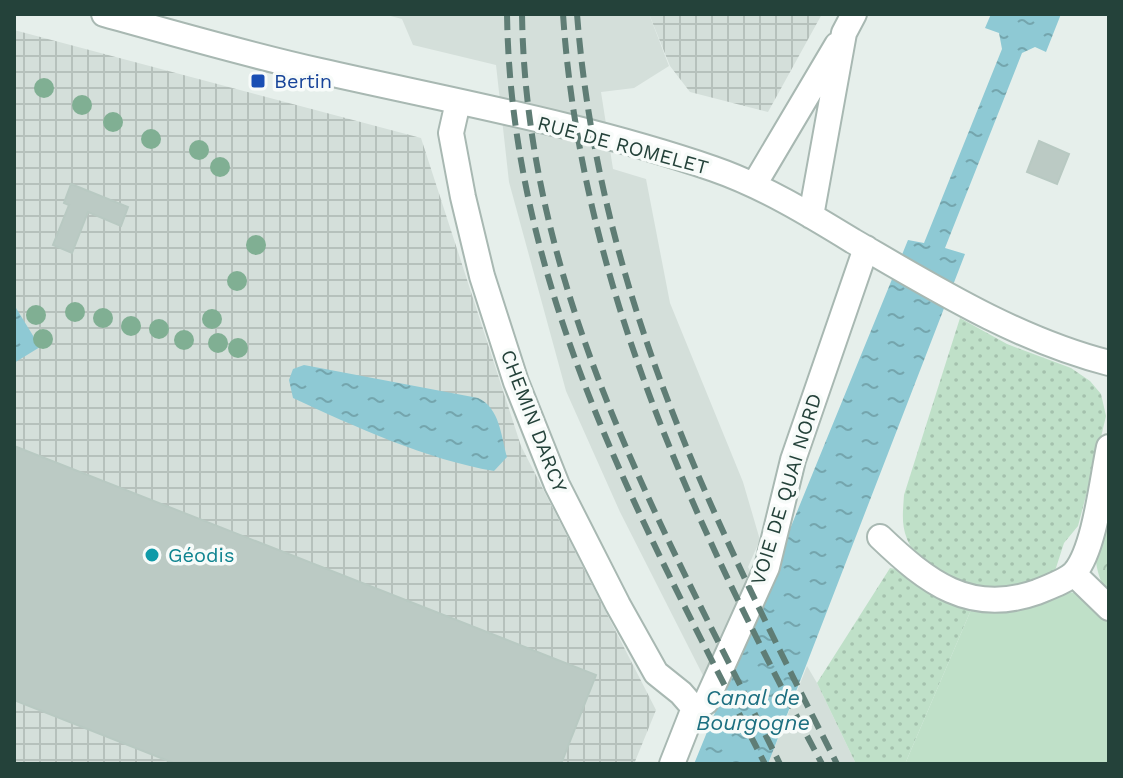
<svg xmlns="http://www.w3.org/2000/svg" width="1123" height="778" viewBox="0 0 1123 778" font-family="'Work Sans',sans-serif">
	<defs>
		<pattern id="industrial-grid" width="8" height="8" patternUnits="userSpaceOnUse" patternTransform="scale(2)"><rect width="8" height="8" fill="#d4dfda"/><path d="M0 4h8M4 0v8" fill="none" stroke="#b6c1bc"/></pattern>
		<pattern id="grass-dots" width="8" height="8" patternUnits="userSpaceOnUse" patternTransform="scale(2)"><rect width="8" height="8" fill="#bfe0c8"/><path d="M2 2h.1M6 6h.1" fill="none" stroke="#a4c1ad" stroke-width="1.8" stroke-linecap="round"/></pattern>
		<pattern id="forest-crowns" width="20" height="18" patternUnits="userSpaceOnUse" patternTransform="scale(2)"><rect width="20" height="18" fill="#bfe0c8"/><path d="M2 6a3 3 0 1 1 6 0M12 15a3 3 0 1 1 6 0" fill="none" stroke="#a4c1ad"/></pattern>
		<pattern id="water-ripples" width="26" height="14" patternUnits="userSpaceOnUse" patternTransform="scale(2)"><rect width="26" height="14" fill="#8ec9d4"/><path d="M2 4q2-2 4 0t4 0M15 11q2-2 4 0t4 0" fill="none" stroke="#74a5ad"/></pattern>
	</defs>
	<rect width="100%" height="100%" fill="#e6efeb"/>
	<path fill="#d4dfda" d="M 383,14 L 649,14 L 669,66 L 634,88 L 601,92 L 613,169 L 646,179 L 670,303 L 743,482 L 760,540 L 748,567 L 763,595 L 718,705 L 620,512 L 566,391 L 509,182 L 496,65 L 413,45 L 402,19 Z
		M 807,666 L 817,683 L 856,764 L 768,764 Z"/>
	<path fill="url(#industrial-grid)" d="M 649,14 L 822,14 L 768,112 L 690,92 L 670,66 Z
		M 14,30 L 421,138 L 521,446 L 656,710 L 634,764 L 14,764 Z"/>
	<path fill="url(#grass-dots)" d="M 960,318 L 1007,344 L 1071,368 L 1090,381 L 1101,394 L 1106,416 L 1097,454 L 1078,526 L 1064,543 L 1055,571 C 1046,576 1036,584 1027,586 C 989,598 922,579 907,539 C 901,524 903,511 904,495 Z
		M 890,568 L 907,571 L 940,596 L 971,610 L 905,764 L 856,764 L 817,683 Z"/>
	<path fill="url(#forest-crowns)" d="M 1109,474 L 1109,596 C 1083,557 1100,517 1109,474 Z"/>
	<path fill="#bfe0c8" d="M 1065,591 L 1084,595 L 1109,618 L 1109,764 L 905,764 L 971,610 L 989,611 Z"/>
	<path fill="url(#water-ripples)" d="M 991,14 L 1061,14 L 1046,52 L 1035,47 L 1022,53 L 945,248 L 965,254 L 768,764 L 694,764 L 908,240 L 924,243 L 1002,49 L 999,33 L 985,28 Z
		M 16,308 L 40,347 L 14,363 L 14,309 Z
		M 304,365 L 478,398 C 500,408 501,436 507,457 L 494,471 C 428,460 353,426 293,398 L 289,380 L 293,369 Z"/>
	<path fill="#bbcac4" stroke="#b8c9c2" stroke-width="2" d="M 1039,141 L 1069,154 L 1057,184 L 1027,172 Z
		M 71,184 L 128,207 L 121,226 L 88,212 L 72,253 L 53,245 L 69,205 L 64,203 Z
		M 14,446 L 596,675 L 561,764 L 176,764 L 14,700 Z"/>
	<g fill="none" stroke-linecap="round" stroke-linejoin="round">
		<g stroke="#a8b8b2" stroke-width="28">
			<path id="minor" d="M 104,14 C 176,34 248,55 320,71 C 452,101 586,125 714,169 C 763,186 809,214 853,241 C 934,288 1018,340 1109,363
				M 458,102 L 451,133 L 463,197 L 482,276 L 516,382 L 557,485 L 618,605 L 656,673 L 681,693 L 694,708
				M 754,185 L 837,45
				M 811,216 L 844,33 L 854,14
				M 880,537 C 927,582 970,616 1037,592 C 1049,587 1067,581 1075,572 C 1095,548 1102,480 1109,447
				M 1074,574 L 1109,608
				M 672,764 L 694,708 L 706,702 L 767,567 L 793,460 L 866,248"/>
		</g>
		<use href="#minor" stroke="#fff" stroke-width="24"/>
		<path stroke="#5f7d75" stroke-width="6" stroke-dasharray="16 8" stroke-linecap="butt" d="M 507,14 C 511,290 643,525 765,764
			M 522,14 C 526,290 660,524 780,764
			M 563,14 C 581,285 696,528 822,764
			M 577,14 C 599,294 712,518 837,764"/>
	</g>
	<g fill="#80af93">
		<circle cx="44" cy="88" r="10"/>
		<circle cx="82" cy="105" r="10"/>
		<circle cx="113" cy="122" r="10"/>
		<circle cx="151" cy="139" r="10"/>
		<circle cx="199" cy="150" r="10"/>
		<circle cx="220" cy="167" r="10"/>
		<circle cx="256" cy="245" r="10"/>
		<circle cx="237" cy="281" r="10"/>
		<circle cx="75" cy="312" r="10"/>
		<circle cx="36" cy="315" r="10"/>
		<circle cx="103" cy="318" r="10"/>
		<circle cx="212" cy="319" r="10"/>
		<circle cx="131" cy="326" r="10"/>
		<circle cx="159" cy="329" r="10"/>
		<circle cx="43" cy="339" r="10"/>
		<circle cx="184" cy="340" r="10"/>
		<circle cx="218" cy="343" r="10"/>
		<circle cx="238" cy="348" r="10"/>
	</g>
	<rect fill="#1a4fb4" stroke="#f7fbf9" stroke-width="3" x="250" y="73" width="16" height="16" rx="4"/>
	<circle fill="#0f9aa8" stroke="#f7fbf9" stroke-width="3" cx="152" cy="555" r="8"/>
	<g text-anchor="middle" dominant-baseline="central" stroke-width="7" stroke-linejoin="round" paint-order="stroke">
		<g font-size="20" fill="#164399" stroke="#f7fbf9" text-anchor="start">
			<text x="274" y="81">Bertin</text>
		</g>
		<g font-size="20" fill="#24423a" stroke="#f7fbf9">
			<text transform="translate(623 145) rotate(15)">RUE DE ROMELET</text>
			<text transform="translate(534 421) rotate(69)">CHEMIN DARCY</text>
			<text transform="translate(786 489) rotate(-73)">VOIE DE QUAI NORD</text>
		</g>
		<g font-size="20" fill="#0d838f" stroke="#f7fbf9" text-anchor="start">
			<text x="168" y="555">Géodis</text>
		</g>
		<g font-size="22" font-style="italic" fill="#1c6f80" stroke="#f7fbf9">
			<text x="753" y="697">Canal de<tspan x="753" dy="25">Bourgogne</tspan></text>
		</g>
	</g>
	<rect width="1123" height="778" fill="none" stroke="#24423a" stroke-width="32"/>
</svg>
